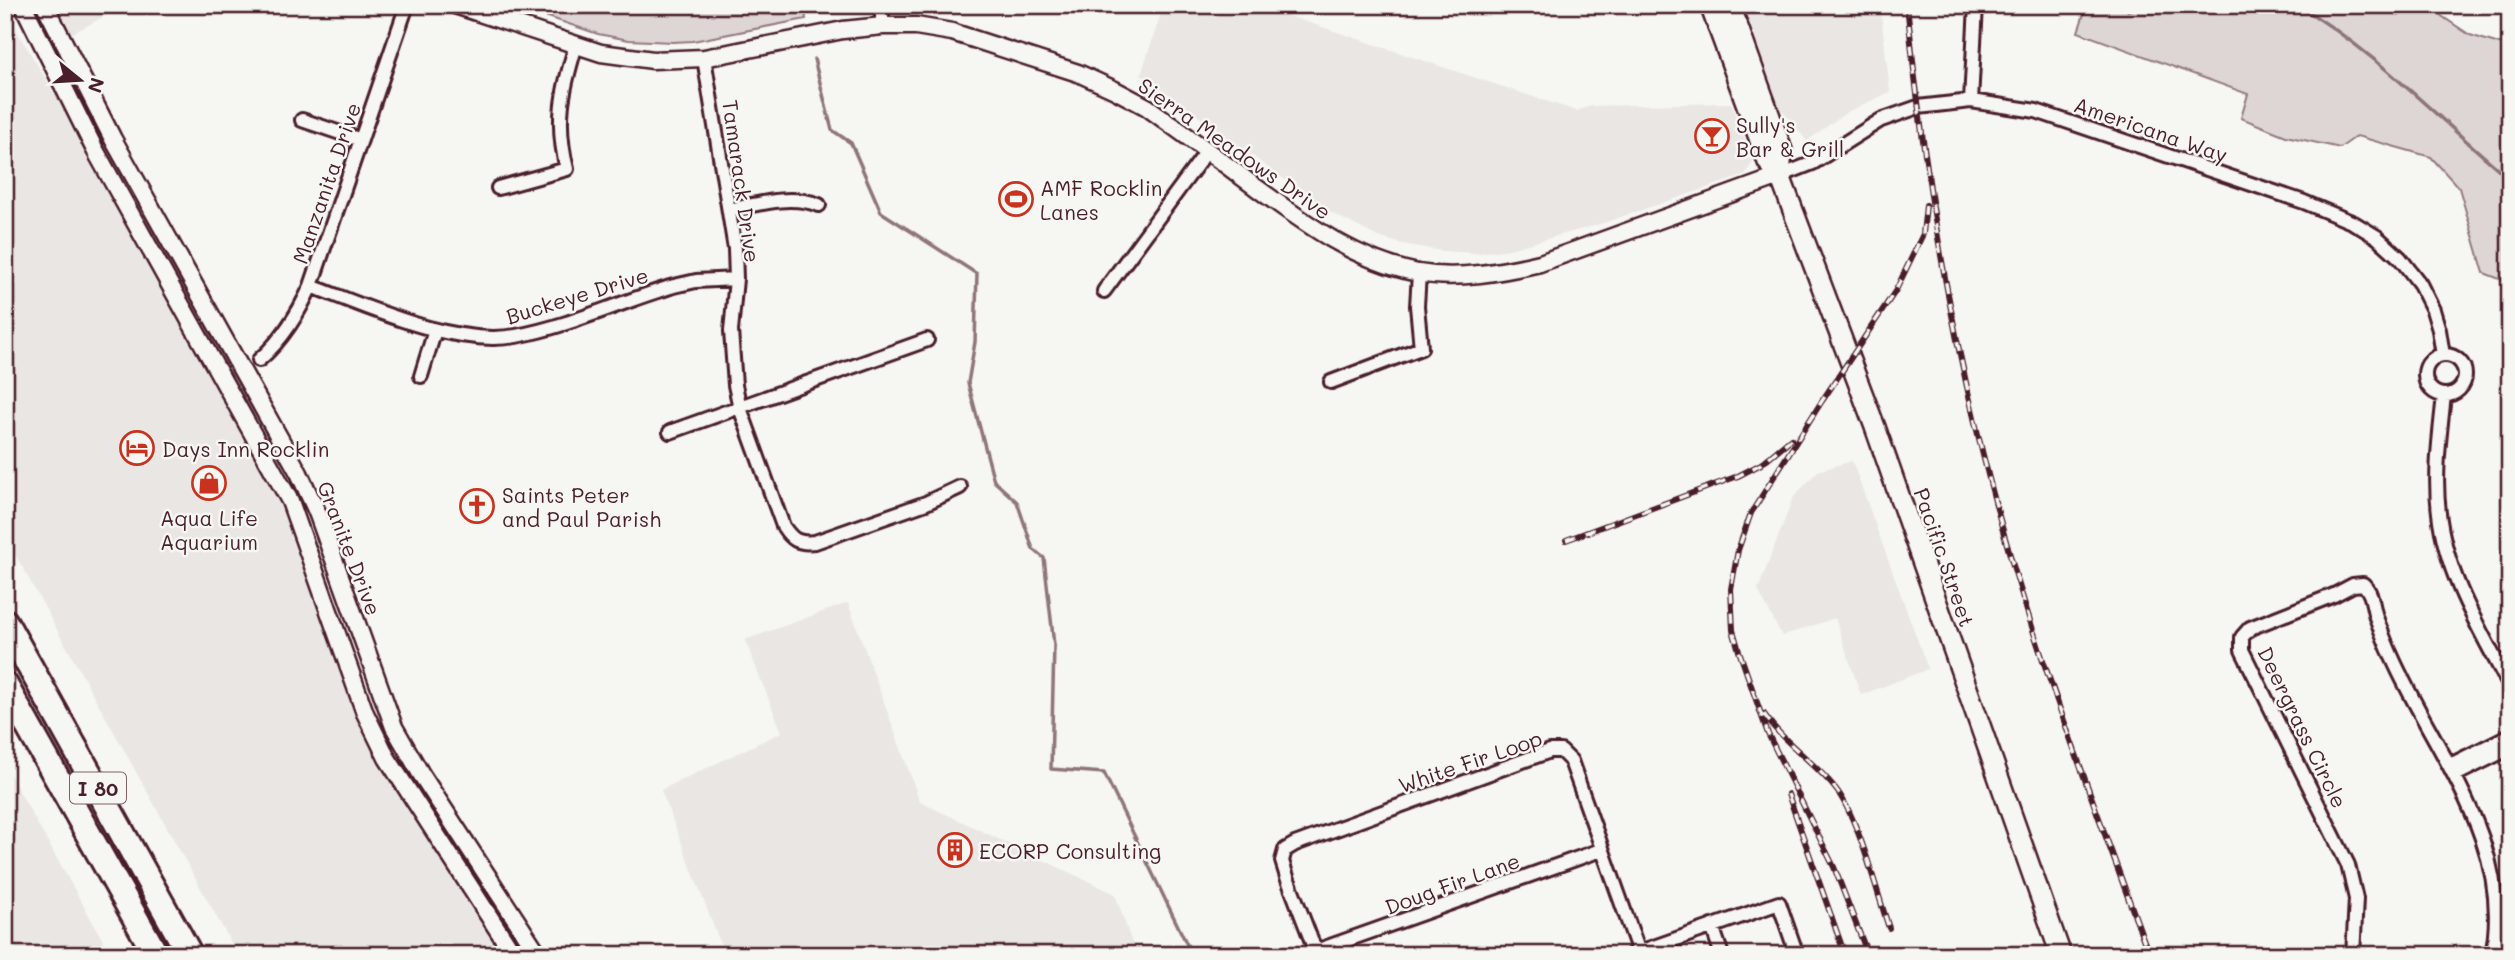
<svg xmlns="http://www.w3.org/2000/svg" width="2515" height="960" viewBox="0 0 2515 960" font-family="Mali,sans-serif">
	<rect width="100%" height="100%" fill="#f6f6f2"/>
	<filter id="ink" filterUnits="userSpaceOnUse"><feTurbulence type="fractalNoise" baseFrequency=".0143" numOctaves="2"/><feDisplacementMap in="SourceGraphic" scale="14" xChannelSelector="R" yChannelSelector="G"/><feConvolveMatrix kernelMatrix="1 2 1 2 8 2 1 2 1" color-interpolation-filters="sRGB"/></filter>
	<g filter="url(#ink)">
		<path fill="#e9e6e3" d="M 5,5 L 7,5 L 18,33 L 296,494 L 363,680 L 405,763 L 528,955 L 238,955 L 5,536 Z
			M 52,5 L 126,5 L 65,37 Z
			M 1164,5 L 1255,5 L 1576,111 L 1591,106 L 1731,103 L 1753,161 L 1745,175 L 1597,225 L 1509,249 L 1479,253 L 1442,251 L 1403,244 L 1378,237 L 1326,210 L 1141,74 Z
			M 1741,5 L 1880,5 L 1890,92 L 1847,112 L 1807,141 L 1775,101 Z
			M 1852,461 L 1928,669 L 1861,695 L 1835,618 L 1782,636 L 1758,590 L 1793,498 L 1818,471 Z
			M 848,603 L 920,802 L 1115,894 L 1136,955 L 725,955 L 661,790 L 782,732 L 745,640 Z
			M 5,766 L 111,955 L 5,955 Z"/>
		<path fill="#ddd6d5" stroke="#947a80" stroke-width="2" d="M 513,5 L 804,5 L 806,19 L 693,41 L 673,42 L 629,40 L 598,34 Z
			M 2087,5 L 2425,5 L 2470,35 L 2509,47 L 2510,283 L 2484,273 L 2459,188 L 2431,157 L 2357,136 L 2340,148 L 2286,136 L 2241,118 L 2248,94 L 2078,32 Z"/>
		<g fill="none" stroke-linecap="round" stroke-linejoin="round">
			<path stroke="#8e747a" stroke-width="3.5" d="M 801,5 L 803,13
				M 2123,5 L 2128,10 L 2141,5
				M 2297,5 C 2376,51 2440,121 2510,179
				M 814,59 L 832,130 L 851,143 L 881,212 L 977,274 L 975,342 L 968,383 L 994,481 L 1017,502 L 1033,549 L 1044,558 L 1054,645 L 1051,769 L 1104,773 L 1192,955"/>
			<g stroke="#4a1f2b" stroke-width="18">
				<path id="minor" d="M 882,26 L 882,5
					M 704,58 L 735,249 L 736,279 L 731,331 L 735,385 L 740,408 L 783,526 C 792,540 798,544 815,542 L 926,503 L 960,487
					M 1971,101 L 1976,5
					M 302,120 L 361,140
					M 1780,176 L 1813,163 L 1881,120 L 1918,107 L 1971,101 L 2036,111 L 2304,202 L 2354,223 L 2377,237 L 2400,258 L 2420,284 L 2433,310 L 2439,330 L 2443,355
					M 498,188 L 567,169 C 555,122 562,91 576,45
					M 729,210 C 758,204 790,194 819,205
					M 311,286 C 370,308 454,347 516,336 C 571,326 622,301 674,286 L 696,281 L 736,279
					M 1104,291 L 1207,151
					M2425 375a20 20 0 1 1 40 0a20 20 0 1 1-40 0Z
					M 259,360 C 283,339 298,314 311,286 L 407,5
					M 421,376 L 435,330
					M 1331,382 L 1421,348 L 1417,306 L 1419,273
					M 2444,395 C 2440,434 2434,474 2439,513 C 2446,576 2482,633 2510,687
					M 670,432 L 927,340
					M 2450,765 L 2510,735
					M 2455,775 L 2510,748
					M 1712,926 L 1722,955
					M 1316,951 L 1601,850
					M 1317,955 L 1287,877 L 1282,861 L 1285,850 L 1295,844 L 1550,751 L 1561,751 L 1571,761 L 1640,955
					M 1631,955 L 1779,903 L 1797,955
					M 2353,955 L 2356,899 L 2348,865 L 2242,650 L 2242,637 L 2250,628 L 2334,595 L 2353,585 L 2363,584 C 2373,593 2372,605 2376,617 C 2381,631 2386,644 2392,657 C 2434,752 2515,844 2492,955"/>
			</g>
			<g stroke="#4a1f2b" stroke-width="21">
				<path id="tertiary" d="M 23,5 L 95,150 L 290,501 L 365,713 L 387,758 L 514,955
					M 45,5 L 113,139 L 299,473 L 317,512 L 394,727 L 421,774 L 539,955
					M 455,5 L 601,53 L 653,60 L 704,58 L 843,30 L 883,26 L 916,26 L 952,32 L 1078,73 L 1115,90 L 1147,107 C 1181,132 1216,157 1250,183 C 1302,221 1353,260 1418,273 C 1458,280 1502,272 1540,263 L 1780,176"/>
			</g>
			<g stroke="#4a1f2b" stroke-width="24">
				<path id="secondary" d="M 1710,5 L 1768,162 L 1780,176 L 1875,427 L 2061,955
					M 1730,5 L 1782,150 L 1780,176"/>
			</g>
			<g stroke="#4a1f2b" stroke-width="30">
				<path id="motorway" d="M 5,622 L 190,955
					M 5,685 L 156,955"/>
			</g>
			<use href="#minor" stroke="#f6f6f2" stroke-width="12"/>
			<use href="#tertiary" stroke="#f6f6f2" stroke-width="16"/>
			<use href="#secondary" stroke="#f6f6f2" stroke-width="19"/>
			<use href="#motorway" stroke="#f6f6f2" stroke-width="24"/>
			<g stroke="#4a1f2b" stroke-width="6">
				<path id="rail" d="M 1907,5 C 1928,218 1968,432 2035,636 C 2070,743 2111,849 2149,955
					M 1566,540 L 1738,476 L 1761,464 L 1791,439
					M 1764,714 C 1784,744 1817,763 1838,792 C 1860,824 1876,889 1889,928
					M 1788,794 L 1845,955
					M 1868,955 L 1834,867 L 1768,734 L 1739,651 L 1733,630 L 1731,589 L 1738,550 L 1751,513 L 1822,401 L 1896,290 L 1923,234 L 1926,205"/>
			</g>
			<use href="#rail" stroke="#f6f6f2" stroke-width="3.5" stroke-dasharray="10" stroke-linecap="butt"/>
		</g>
	</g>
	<defs>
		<g id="bar-ring" transform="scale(1.75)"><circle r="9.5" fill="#f6f6f2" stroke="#c8321e" stroke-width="1.5"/><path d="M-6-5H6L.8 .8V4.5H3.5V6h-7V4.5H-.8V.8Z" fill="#c8321e"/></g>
		<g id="stadium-ring" transform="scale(1.75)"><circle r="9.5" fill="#f6f6f2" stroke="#c8321e" stroke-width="1.5"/><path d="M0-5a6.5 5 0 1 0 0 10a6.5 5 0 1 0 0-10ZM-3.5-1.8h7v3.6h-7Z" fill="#c8321e"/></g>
		<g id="hotel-ring" transform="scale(1.75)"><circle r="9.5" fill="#f6f6f2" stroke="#c8321e" stroke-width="1.5"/><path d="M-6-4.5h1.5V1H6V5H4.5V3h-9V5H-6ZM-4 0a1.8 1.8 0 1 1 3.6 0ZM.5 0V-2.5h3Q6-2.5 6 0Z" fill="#c8321e"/></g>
		<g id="shop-ring" transform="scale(1.75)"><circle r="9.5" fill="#f6f6f2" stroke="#c8321e" stroke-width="1.5"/><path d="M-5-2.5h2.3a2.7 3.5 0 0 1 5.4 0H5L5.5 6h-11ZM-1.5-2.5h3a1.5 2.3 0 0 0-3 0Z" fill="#c8321e"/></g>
		<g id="church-ring" transform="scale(1.75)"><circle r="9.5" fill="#f6f6f2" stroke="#c8321e" stroke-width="1.5"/><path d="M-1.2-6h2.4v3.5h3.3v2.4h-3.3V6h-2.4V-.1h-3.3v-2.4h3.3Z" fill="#c8321e"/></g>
		<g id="building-ring" transform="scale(1.75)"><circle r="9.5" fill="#f6f6f2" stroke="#c8321e" stroke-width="1.5"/><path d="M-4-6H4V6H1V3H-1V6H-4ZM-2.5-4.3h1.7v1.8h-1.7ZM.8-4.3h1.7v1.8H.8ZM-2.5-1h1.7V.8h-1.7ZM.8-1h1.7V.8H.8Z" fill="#c8321e"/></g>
	</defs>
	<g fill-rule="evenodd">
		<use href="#bar-ring" x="1712" y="136"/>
		<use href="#stadium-ring" x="1016" y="199"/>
		<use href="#hotel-ring" x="137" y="448"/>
		<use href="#shop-ring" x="209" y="483"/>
		<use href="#church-ring" x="477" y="506"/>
		<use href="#building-ring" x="955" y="850"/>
	</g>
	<g text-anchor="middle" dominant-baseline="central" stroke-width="5" stroke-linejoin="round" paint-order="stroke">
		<rect fill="#f6f6f2" stroke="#7e6067" stroke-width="2" x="70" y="772.5" width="56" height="31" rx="5"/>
		<g font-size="19" font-weight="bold" fill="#4a1f2b">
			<text x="98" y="788">I 80</text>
		</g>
		<g font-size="21" fill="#4a1f2b" stroke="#f6f6f2" text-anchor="start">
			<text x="1736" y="124">Sully's<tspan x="1736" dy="24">Bar &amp; Grill</tspan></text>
			<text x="1040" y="187">AMF Rocklin<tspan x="1040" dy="24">Lanes</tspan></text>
			<text x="162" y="448">Days Inn Rocklin</text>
			<text x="502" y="494">Saints Peter<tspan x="502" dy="24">and Paul Parish</tspan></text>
			<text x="209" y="517" text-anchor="middle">Aqua Life<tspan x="209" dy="24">Aquarium</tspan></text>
			<text x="979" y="850">ECORP Consulting</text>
		</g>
		<g font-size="21" fill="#4a1f2b" stroke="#f6f6f2">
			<text transform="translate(2151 129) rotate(19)">Americana Way</text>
			<text transform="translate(1235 148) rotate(35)">Sierra Meadows Drive</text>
			<text transform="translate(742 181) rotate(82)">Tamarack Drive</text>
			<text transform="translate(326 183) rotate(-71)">Manzanita Drive</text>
			<text transform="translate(577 295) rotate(-17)">Buckeye Drive</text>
			<text transform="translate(350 548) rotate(69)">Granite Drive</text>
			<text transform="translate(1945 557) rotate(71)">Pacific Street</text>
			<text transform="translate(2303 727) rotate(64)">Deergrass Circle</text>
			<text transform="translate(1470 761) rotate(-19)">White Fir Loop</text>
			<text transform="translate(1452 883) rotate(-20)">Doug Fir Lane</text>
		</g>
	</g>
	<rect width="2515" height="960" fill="none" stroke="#f6f6f2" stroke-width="28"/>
	<rect x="14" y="14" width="2487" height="932" fill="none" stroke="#4a1f2b" stroke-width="2.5" filter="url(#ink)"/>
	<g transform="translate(80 80) rotate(108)" stroke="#f6f6f2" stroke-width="5" paint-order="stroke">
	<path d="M0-5L12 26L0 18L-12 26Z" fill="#4a1f2b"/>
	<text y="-10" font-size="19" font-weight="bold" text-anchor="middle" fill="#4a1f2b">N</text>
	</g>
</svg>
